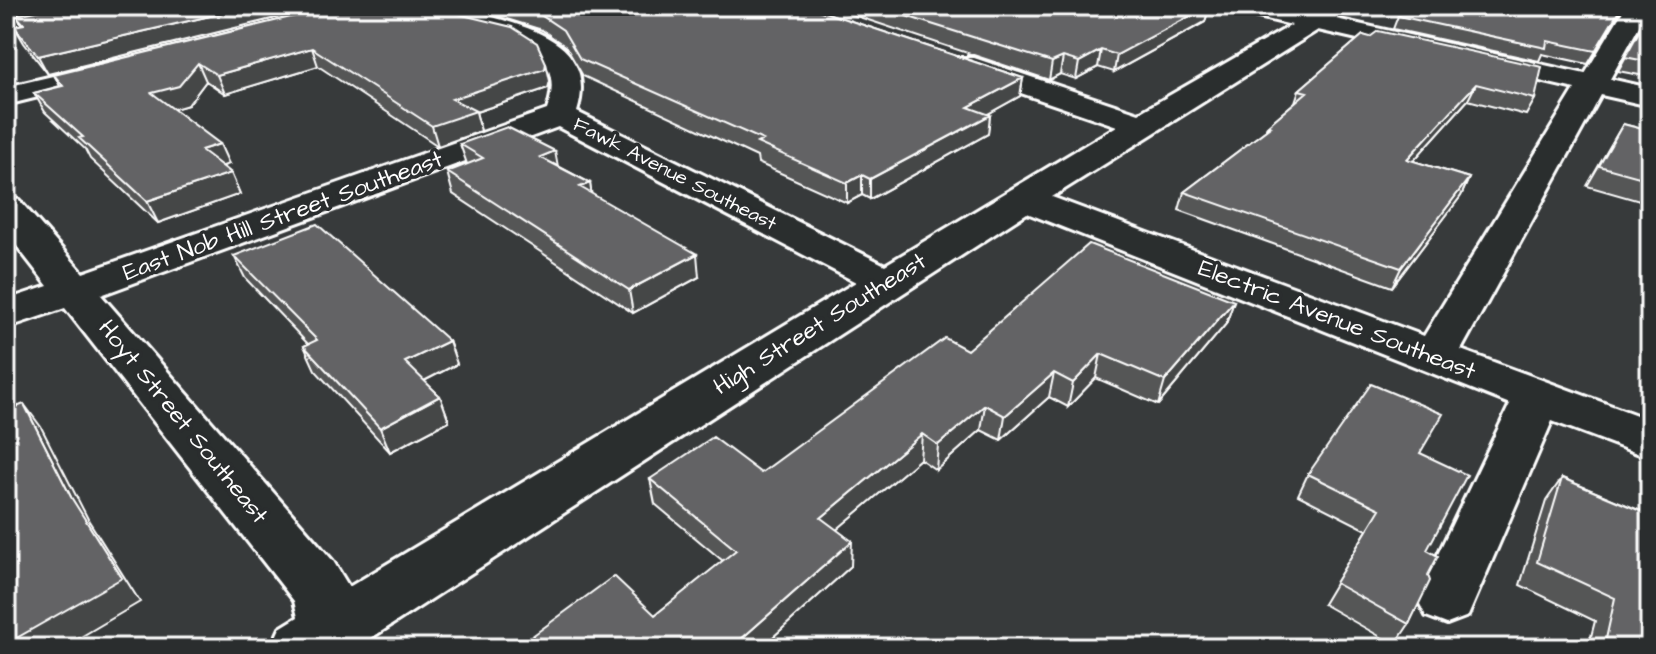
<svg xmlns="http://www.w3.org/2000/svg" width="1656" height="654" viewBox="0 0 1656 654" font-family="'Architects Daughter',sans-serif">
	<rect width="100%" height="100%" fill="#373a3b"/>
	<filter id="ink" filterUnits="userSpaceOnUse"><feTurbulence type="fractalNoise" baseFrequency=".0125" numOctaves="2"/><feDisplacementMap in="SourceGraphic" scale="16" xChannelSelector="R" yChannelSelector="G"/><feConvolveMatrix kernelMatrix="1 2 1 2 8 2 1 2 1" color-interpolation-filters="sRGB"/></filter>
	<g filter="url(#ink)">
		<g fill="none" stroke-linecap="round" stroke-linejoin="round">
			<g stroke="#fff" stroke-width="6">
				<path id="minor" d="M 44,6 L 92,6 L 89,11 L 6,29 L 6,13 Z
					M 1230,6 L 1275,6 L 1310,14 L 1324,6 L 1353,6 L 1336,19 L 1585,74 L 1626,6 L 1650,6 L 1610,79 L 1650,88 L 1650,106 L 1601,95 L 1461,350 L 1650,420 L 1650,458 L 1552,421 L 1468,616 L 1447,624 L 1426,616 L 1417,598 L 1510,404 L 1027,213 L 368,640 L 371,648 L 271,648 L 280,628 L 298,617 L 294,601 L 65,308 L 6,328 L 6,300 L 48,286 L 6,232 L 6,197 L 19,200 L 83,273 L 547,110 C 569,49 510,37 463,25 L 459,20 L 463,15 C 477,11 493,17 506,21 C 554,35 594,57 577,112 L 885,265 L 1117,126 L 954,70 L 950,64 L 954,58 L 974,58 L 1139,113 L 1292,25 L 1233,11 ZM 1318,30 L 1575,89 L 1424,336 L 1052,197 ZM 558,127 L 856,282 L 349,587 L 333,561 L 101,295 Z
					M 117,61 L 127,63 L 131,69 L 127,75 L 6,105 L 6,87 Z"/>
			</g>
			<use href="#minor" fill="#2a2d2e" fill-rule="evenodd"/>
		</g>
		<path fill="#555657" stroke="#fff" stroke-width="2" d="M 62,6 L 317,6 L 316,8 L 48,74 L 24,43 L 14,26 L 22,25 L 16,15 Z
			M 336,6 L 550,81 L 548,88 L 476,112 L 481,131 L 438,146 L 318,66 L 225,94 L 206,81 L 188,105 L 173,109 L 229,164 L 223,166 L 231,173 L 240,194 L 158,223 L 90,159 L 85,149 L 45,112 L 34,93 L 60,86 L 54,75 Z
			M 434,6 L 806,6 L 1023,78 L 1020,96 L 988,114 L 990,115 L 988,134 L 870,199 L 862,195 L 847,203 L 758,163 L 757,157 L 583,76 L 566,47 L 542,30 L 481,11 Z
			M 826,6 L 1222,6 L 1207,15 L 1205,22 L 1114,72 L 1098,67 L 1076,79 L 1060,74 L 1049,80 Z
			M 1411,6 L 1623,6 L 1588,64 L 1542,54 L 1539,61 L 1393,29 L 1398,16 Z
			M 1650,12 L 1650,77 L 1618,71 Z
			M 1363,35 L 1535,99 L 1526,115 L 1468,100 L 1413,161 L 1469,178 L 1461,196 L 1392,287 L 1179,210 L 1184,192 L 1265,131 L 1267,126 L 1295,102 L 1299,90 Z
			M 1623,124 L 1650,131 L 1650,204 L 1587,186 Z
			M 460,144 L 558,166 L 590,183 L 591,194 L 699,277 L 633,313 L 453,194 L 447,172 L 467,164 Z
			M 234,256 L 449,341 L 457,364 L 424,381 L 440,396 L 449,421 L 390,452 L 315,370 L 304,346 L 308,344 L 245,278 Z
			M 1234,301 L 1226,324 L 1158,405 L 1096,378 L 1068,407 L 1049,397 L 1001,440 L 981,430 L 936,470 L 920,459 L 836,530 L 851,566 L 761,648 L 526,648 L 524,642 L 655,615 L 723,561 L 655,504 L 650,479 L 761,473 L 967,350 Z
			M 1420,453 L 1428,575 L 1409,624 L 1395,645 L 1323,604 L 1367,530 L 1298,495 L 1308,474 Z
			M 1562,478 L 1641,511 L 1650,500 L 1650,648 L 1588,648 L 1595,621 L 1520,585 L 1546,501 Z"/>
		<path fill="#454647" stroke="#fff" stroke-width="2" d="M 253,6 L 317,6 L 316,8 L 48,74 L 38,56 Z
			M 1201,6 L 1222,6 L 1207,15 L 1205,22 L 1114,72 L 1117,55 Z
			M 312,48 L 318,66 L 225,94 L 217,75 Z
			M 1101,50 L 1098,67 L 1076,79 L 1079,62 Z
			M 1063,57 L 1060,74 L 1049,80 L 1052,62 Z
			M 198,63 L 206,81 L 188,105 L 161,113 L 152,93 Z
			M 546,63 L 550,81 L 548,88 L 476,112 L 481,131 L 438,146 L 432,126 L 452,99 Z
			M 1023,78 L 1020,96 L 966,126 L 968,107 Z
			M 1476,84 L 1468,100 L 1399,177 L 1407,159 Z
			M 990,115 L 988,134 L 870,199 L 870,179 Z
			M 220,144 L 229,164 L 211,170 L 201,150 Z
			M 555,151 L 559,172 L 540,157 Z
			M 231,173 L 240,194 L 158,223 L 147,201 Z
			M 862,175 L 862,195 L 847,203 L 847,183 Z
			M 1469,178 L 1461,196 L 1392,287 L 1401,268 Z
			M 590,183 L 593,204 L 580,187 Z
			M 697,254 L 699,277 L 633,313 L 629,290 Z
			M 1234,301 L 1226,324 L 1158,405 L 1165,381 Z
			M 449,341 L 457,364 L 414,386 L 405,362 Z
			M 1101,354 L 1096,378 L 1068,407 L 1073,383 Z
			M 1054,373 L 1049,397 L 1001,440 L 1005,416 Z
			M 6,386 L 31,431 L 14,408 L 6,394 Z
			M 440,396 L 449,421 L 390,452 L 380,428 Z
			M 24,404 L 41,427 L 89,521 L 140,602 L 62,648 L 6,648 L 6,644 L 71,497 Z
			M 985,405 L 981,430 L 936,470 L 938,445 Z
			M 922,434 L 920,459 L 821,543 L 821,518 Z
			M 852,541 L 851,566 L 761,648 L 731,648 Z"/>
		<path fill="#636465" stroke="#fff" stroke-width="2" d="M 62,6 L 253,6 L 38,56 L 14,26 L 24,24 L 16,15 Z
			M 336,6 L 405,6 L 438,9 L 512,27 L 537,43 L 546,63 L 545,69 L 452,99 L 476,111 L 432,126 L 312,48 L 217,75 L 198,63 L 179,86 L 152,93 L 220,144 L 201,150 L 231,173 L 147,201 L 79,138 L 83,137 L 34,93 L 63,86 L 54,75 Z
			M 512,6 L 806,6 L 1023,78 L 968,107 L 990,115 L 870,179 L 862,175 L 847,183 L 757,143 L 763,140 L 580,59 L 563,30 L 539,14 Z
			M 874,6 L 1209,6 L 1117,55 L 1101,50 L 1079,62 L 1063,57 L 1052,62 Z
			M 1411,6 L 1622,6 L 1595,51 L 1547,41 L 1546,48 L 1398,16 Z
			M 1650,12 L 1650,62 L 1625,57 Z
			M 1378,31 L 1542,67 L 1535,99 L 1476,84 L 1407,159 L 1469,178 L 1401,268 L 1184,192 L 1270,127 L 1267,126 L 1307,92 L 1299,90 L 1363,35 L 1370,37 Z
			M 1623,124 L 1650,131 L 1650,180 L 1599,166 Z
			M 507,127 L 555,151 L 540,157 L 590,183 L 580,187 L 697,254 L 629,290 L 447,172 L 483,158 L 460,144 Z
			M 317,224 L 449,341 L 405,362 L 440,396 L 380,428 L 304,346 L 317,340 L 234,256 Z
			M 1089,244 L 1234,301 L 1165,381 L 1101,354 L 1073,383 L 1054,373 L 1005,416 L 985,405 L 938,445 L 922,434 L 821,518 L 852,541 L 731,648 L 530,648 L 524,642 L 614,576 L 655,615 L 736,550 L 650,479 L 713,437 L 761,473 L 945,338 L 967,350 Z
			M 1371,384 L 1443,414 L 1420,453 L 1467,475 L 1427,550 L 1438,556 L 1428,575 L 1430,581 L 1409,624 L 1335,583 L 1380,509 L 1308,474 Z
			M 6,394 L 14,408 L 24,404 L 71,497 L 122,578 L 6,644 Z
			M 1562,478 L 1650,515 L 1650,648 L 1604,648 L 1615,598 L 1537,562 Z"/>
	</g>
	<g text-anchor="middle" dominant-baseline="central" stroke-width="7" stroke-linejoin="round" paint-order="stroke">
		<g font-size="20" fill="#fff" stroke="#2a2d2e">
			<text transform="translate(675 174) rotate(27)">Fawk Avenue Southeast</text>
		</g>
		<g font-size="24" fill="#fff" stroke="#2a2d2e">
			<text transform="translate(283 216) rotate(-20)">East Nob Hill Street Southeast</text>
			<text transform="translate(1337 320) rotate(21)">Electric Avenue Southeast</text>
			<text transform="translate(820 324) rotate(-32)">High Street Southeast</text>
			<text transform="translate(183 422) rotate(51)">Hoyt Street Southeast</text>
		</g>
	</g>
	<rect width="1656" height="654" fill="none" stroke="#2a2d2e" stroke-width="32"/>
	<rect x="16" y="16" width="1624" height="622" fill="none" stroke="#fff" stroke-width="3" filter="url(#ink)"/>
</svg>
